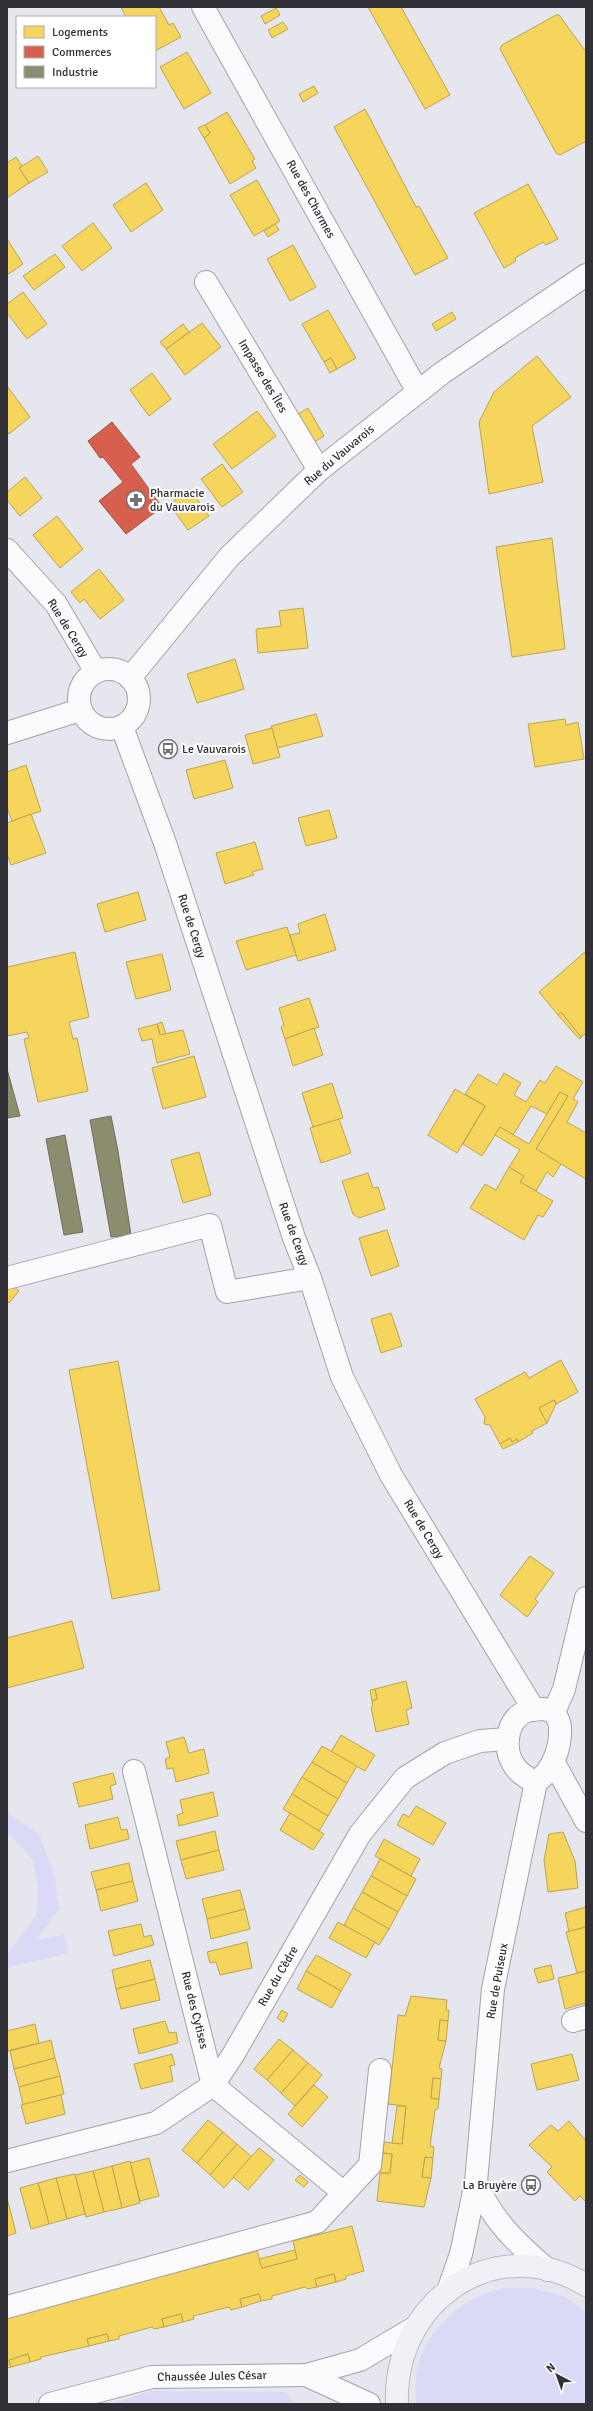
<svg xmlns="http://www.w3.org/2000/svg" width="593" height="2411" viewBox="0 0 593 2411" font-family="Signika,sans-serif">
  <rect width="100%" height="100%" fill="#e6e6ef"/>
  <!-- green -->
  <g fill="#dadaf7">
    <polygon points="7,1813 39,1834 54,1873 59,1909 36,1940 64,1935 69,1953 7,1968 7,1951 10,1950 36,1916 38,1889 33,1859 7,1832"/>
    <path d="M533 2288 565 2297 586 2312V2404H416C416 2396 415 2388 416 2380 419 2335 458 2299 500 2289 510 2287 523 2289 533 2288Z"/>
    <polygon points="150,2391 286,2392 294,2404 112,2404"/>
  </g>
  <!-- homes -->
  <g fill="#f6d55c" stroke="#bba451">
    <polygon points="121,7 159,7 169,25 173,23 181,37 155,51 155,17 126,17"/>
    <polygon points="368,7 401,7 450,95 425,109"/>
    <polygon points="276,8 280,15 265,24 261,16"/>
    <polygon points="556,15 559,15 586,52 586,141 560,155 556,153 500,49 502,45"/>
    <polygon points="283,22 288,29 272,38 268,30"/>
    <polygon points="187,52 211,93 184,109 160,67"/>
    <polygon points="314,86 318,93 303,102 299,94"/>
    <polygon points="365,109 416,207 419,206 448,258 415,275 334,127"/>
    <polygon points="227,112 255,159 252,161 256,168 230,184 204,138 210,133 205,125"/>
    <polygon points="205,125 210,133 204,138 198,128"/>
    <polygon points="38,156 48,172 29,183 19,168"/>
    <polygon points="16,157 22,166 19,168 29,183 7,198 7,163"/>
    <polygon points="257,180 280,221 254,236 230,195"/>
    <polygon points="146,183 163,210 131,232 113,205"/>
    <polygon points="528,184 558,239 546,245 543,242 515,258 516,261 504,268 474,213"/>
    <polygon points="93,223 112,248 82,271 62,246"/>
    <polygon points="275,224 279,230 268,237 264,231"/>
    <polygon points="7,239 23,264 7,275"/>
    <polygon points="293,245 316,287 290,301 267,259"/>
    <polygon points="55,254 65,267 34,290 23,276"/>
    <polygon points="23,292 47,324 27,339 7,313 7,304"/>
    <polygon points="328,310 356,358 337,369 331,358 324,362 302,324"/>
    <polygon points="452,312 456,319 436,331 432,324"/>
    <polygon points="202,323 221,347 185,375 166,349"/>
    <polygon points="183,324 189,332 166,349 160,342"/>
    <polygon points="537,356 571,397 532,426 543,482 489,494 479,422 494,392"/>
    <polygon points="331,358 337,369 330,373 324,362"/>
    <polygon points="152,373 171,399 149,416 130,390"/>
    <polygon points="7,386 30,417 9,434 7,431"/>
    <polygon points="308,408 324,436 311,444 295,416"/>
    <polygon points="257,411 276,436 232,469 213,444"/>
    <polygon points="222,464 243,492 222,507 201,479"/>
    <polygon points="25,477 42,498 20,516 7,500 7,492"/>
    <polygon points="190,489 209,516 188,530 169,504"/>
    <polygon points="57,516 83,549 60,568 33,535"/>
    <polygon points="552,538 565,649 512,657 496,547"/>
    <polygon points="99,569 124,600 100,619 84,599 80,603 71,592"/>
    <polygon points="303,608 308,648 258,653 256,629 281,626 279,611"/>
    <polygon points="235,659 244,689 197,703 187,674"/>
    <polygon points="316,714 323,736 277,748 271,726"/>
    <polygon points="565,719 566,725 578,722 584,759 535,767 528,724"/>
    <polygon points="272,728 280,757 253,764 245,735"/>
    <polygon points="225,760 233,788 194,799 186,770"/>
    <polygon points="26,765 41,811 12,821 7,807 7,772"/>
    <polygon points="329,810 337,838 306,846 298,818"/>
    <polygon points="31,814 46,853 11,865 7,854 7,823"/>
    <polygon points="255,842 263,869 252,872 254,875 225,884 216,853"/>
    <polygon points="138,892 146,920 105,932 97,904"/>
    <polygon points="325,914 336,950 298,961 290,935 300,933 298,924"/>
    <polygon points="287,927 296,955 246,970 236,941"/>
    <polygon points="586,951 586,1033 581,1037 561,1012 558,1015 539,992"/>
    <polygon points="75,952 89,1017 69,1022 73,1039 77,1038 88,1091 38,1102 24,1039 29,1038 27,1032 7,1036 7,967"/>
    <polygon points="162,954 171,990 136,999 126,962"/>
    <polygon points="309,998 319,1027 285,1039 281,1027 284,1025 279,1008"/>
    <polygon points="561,1012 581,1037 582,1037 579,1039 558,1015"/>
    <polygon points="162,1022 166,1034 160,1035 157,1024"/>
    <polygon points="157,1024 160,1035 183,1030 190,1054 157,1063 152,1039 142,1041 138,1029"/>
    <polygon points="314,1028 323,1055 293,1066 285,1039"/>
    <polygon points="194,1056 206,1097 163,1109 152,1068"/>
    <polygon points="556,1066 583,1082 573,1099 578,1102 567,1122 586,1133 586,1179 536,1149 568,1096 560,1092 547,1114 531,1106 513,1135 500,1127 482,1156 463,1144 485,1106 465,1094 478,1074 497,1085 504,1073 521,1083 514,1095 526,1102 540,1080 545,1083"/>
    <polygon points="332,1083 343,1118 313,1127 302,1093"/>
    <polygon points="455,1089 485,1106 457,1153 428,1135"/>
    <polygon points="560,1092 568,1096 536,1149 561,1164 553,1177 547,1172 536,1191 520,1182 524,1176 509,1167 520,1150 495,1135 500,1127 529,1144"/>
    <polygon points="339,1119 351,1153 321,1163 310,1128"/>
    <polygon points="199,1152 211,1195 183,1203 171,1160"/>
    <polygon points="509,1167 524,1176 520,1182 553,1201 543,1217 538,1215 524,1240 470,1208 485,1184 496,1190"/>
    <polygon points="368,1173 373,1188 378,1187 385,1209 359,1218 353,1214 342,1181"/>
    <polygon points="387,1230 399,1266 371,1276 359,1238"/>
    <polygon points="9,1283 19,1291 9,1303 7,1301 7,1286"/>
    <polygon points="391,1313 402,1346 381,1353 371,1319"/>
    <polygon points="561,1360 578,1392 556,1404 554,1400 539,1408 547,1423 532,1431 533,1433 518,1442 517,1439 512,1442 510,1438 500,1444 490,1425 484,1424 485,1417 475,1399 525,1372 529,1378"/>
    <polygon points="118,1361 160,1590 112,1599 69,1370"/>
    <polygon points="554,1400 556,1404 547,1423 539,1408"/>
    <polygon points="510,1438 512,1442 517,1439 518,1442 503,1449 500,1444"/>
    <polygon points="530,1556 554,1573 535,1599 538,1602 527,1617 500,1595"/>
    <polygon points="72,1621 84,1668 7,1688 7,1638"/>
    <polygon points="406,1681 412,1708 406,1710 409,1724 376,1732 371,1707 373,1706 372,1701 377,1699 375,1689"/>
    <polygon points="375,1689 377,1699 372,1701 370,1690"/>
    <polygon points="341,1735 375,1755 365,1771 331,1752"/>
    <polygon points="184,1737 189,1753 204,1749 209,1773 176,1782 173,1768 167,1769 165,1759 170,1757 166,1742"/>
    <polygon points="322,1746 357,1766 347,1783 312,1762"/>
    <polygon points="312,1762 347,1783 338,1799 302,1777"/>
    <polygon points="113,1773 116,1784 110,1786 113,1799 79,1807 73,1783"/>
    <polygon points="302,1777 338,1799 328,1816 292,1794"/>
    <polygon points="213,1792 218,1816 179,1826 177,1815 183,1813 180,1800"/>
    <polygon points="292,1794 328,1816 319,1831 283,1809"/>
    <polygon points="416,1806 446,1823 433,1845 397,1825 403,1814 409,1817"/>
    <polygon points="290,1813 324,1834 313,1850 280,1830"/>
    <polygon points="118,1817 121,1830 127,1829 129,1839 90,1849 85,1825"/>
    <polygon points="215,1831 219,1850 181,1860 176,1841"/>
    <polygon points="563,1832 575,1861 578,1888 548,1892 544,1860 549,1834"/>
    <polygon points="384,1839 420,1859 411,1876 375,1856"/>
    <polygon points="219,1850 224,1870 186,1879 181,1860"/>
    <polygon points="380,1859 416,1879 407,1896 371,1876"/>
    <polygon points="129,1863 133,1881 96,1890 91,1872"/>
    <polygon points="371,1876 407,1896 398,1912 362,1892"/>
    <polygon points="133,1881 138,1901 101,1911 96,1890"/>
    <polygon points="240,1890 245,1909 207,1919 202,1899"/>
    <polygon points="362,1892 398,1912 389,1929 353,1908"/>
    <polygon points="586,1907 586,1927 569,1932 565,1913"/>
    <polygon points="353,1908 389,1929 379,1945 344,1925"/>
    <polygon points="245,1909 250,1929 211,1939 207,1919"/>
    <polygon points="338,1922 375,1942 366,1958 329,1938"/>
    <polygon points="141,1924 144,1937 151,1935 154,1945 114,1956 108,1931"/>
    <polygon points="586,1927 586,1971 577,1973 566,1932"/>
    <polygon points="247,1942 252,1968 220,1975 216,1962 210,1963 207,1952"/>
    <polygon points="316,1955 351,1974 341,1991 306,1971"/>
    <polygon points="150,1960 155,1979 116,1989 112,1970"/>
    <polygon points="551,1965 554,1979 538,1983 534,1969"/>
    <polygon points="306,1971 341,1991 332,2008 297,1989"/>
    <polygon points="586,1971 586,2003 565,2009 558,1978"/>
    <polygon points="155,1979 160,2000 121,2009 116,1989"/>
    <polygon points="411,1996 447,2000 446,2010 449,2010 448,2021 440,2020 438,2040 446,2041 439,2068 442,2069 441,2079 433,2078 431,2098 439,2099 438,2109 435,2110 430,2146 434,2147 433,2158 425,2157 422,2177 431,2178 424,2207 377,2201 380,2173 390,2173 392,2154 383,2153 384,2142 402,2144 406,2106 388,2104 398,2015 405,2016"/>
    <polygon points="282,2010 288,2014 283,2022 277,2018"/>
    <polygon points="440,2020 448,2021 446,2041 438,2040"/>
    <polygon points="165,2021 169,2033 176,2032 178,2043 139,2054 133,2029"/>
    <polygon points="35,2024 39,2043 7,2051 7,2031"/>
    <polygon points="279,2039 293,2050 267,2080 254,2069"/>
    <polygon points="51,2040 55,2058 14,2069 10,2051"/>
    <polygon points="293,2050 308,2063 281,2093 267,2080"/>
    <polygon points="172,2054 175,2065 170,2066 173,2081 141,2089 134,2064"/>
    <polygon points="572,2054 579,2080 537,2090 531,2064"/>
    <polygon points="55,2058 60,2076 19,2087 14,2069"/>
    <polygon points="308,2063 322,2075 295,2106 281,2093"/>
    <polygon points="60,2076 64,2094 23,2105 19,2087"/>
    <polygon points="433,2078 441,2079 439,2099 431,2098"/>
    <polygon points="314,2085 328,2097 302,2127 288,2114"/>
    <polygon points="61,2095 65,2114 26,2124 21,2105"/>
    <polygon points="397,2106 406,2106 402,2144 392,2143"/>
    <polygon points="208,2120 223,2132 197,2163 182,2150"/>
    <polygon points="569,2121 586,2141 586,2202 580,2196 575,2201 547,2172 552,2167 529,2145 551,2125 558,2131"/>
    <polygon points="223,2132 237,2144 210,2175 197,2163"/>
    <polygon points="237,2144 252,2157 224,2188 210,2175"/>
    <polygon points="259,2148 274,2160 248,2190 233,2177"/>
    <polygon points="383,2153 392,2154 390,2173 380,2173"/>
    <polygon points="425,2157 433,2158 431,2178 422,2177"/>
    <polygon points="149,2158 159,2196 140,2201 130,2163"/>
    <polygon points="130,2161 140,2203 122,2208 112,2166"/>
    <polygon points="112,2166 122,2208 104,2212 93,2171"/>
    <polygon points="93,2171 104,2212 86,2217 75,2175"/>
    <polygon points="75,2174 85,2214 67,2219 56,2178"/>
    <polygon points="300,2175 308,2182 304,2187 295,2180"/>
    <polygon points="56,2178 67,2219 49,2224 38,2183"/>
    <polygon points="38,2183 49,2224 31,2229 20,2188"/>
    <polygon points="7,2198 16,2233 7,2236"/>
    <polygon points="352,2226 364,2271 346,2276 346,2279 336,2282 334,2274 315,2279 317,2287 307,2289 305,2287 272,2296 272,2299 261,2301 259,2294 240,2299 242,2307 231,2310 229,2307 193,2316 194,2319 183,2322 181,2314 162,2319 164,2327 154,2329 152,2327 119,2336 119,2339 109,2341 107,2334 87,2339 89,2346 41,2357 41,2359 30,2362 28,2354 9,2360 11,2367 7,2368 7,2317 257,2251 262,2268 297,2259 293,2241"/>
    <polygon points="295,2250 297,2259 262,2268 259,2259"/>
    <polygon points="334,2274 336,2282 317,2287 315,2279"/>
    <polygon points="259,2294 261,2301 242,2307 240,2299"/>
    <polygon points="181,2314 183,2322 164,2327 162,2319"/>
    <polygon points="107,2334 109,2341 89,2346 87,2339"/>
    <polygon points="28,2354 30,2362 11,2367 9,2360"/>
  </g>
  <!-- shops -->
  <polygon fill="#d6604d" stroke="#a45246" points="112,422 140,457 131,464 162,507 126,534 99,501 123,482 103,457 100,458 88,441"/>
  <!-- industry -->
  <g fill="#8c8c6e" stroke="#70705d">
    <polygon points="7,1069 20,1116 7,1118"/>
    <polygon points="111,1116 118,1151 131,1235 111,1237 90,1120"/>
    <polygon points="65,1135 83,1232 64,1235 46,1139"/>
  </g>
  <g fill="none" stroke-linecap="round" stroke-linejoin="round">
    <defs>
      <g id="minor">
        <polyline points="203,7 418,392"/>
        <polyline points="206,282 319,470"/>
        <polyline points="7,550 56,604 96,672"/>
        <circle cx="109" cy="699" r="30"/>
        <polyline points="130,678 229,557 319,470 442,373 586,275"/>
        <polyline points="122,727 165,843 294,1238 310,1278 342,1377 391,1475 534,1710"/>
        <polyline points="7,733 80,710"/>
        <polyline points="7,1278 210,1225 227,1292 310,1278"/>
        <path d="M544 1709 554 1712C556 1716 560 1722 560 1727 561 1747 553 1771 536 1782 526 1778 516 1771 511 1760 504 1744 508 1719 525 1712 531 1709 538 1709 544 1709Z"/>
        <polyline points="554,1712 564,1689 586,1598"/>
        <polyline points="554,1763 586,1821"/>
        <polyline points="134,1771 213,2085 344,2193 370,2165 380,2070"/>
        <polyline points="573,2021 586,2017"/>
        <polyline points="7,2161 156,2123 213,2085 233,2055 360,1834 405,1778 445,1753 480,1741 508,1739"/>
        <path d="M476 2182C491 2219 517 2244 548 2270"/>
        <polyline points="448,2291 461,2254 476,2182 493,1989 536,1782"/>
        <polyline points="7,2307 317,2222 344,2193"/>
        <polyline points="306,2375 369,2404"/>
        <polyline points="50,2404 152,2377 306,2375 360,2360 414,2328"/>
      </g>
      <path id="major" d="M397 2404C393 2301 495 2230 586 2285"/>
    </defs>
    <!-- minor casing -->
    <use href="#minor" stroke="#a1a1a8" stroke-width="24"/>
    <!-- major casing -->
    <use href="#major" stroke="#bab9c6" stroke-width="24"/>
    <!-- minor -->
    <use href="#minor" stroke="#fbfbfd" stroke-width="22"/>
    <!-- major -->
    <use href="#major" stroke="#f1f0f7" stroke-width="22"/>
  </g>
  <!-- icons -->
  <defs>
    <symbol id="pharmacy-ring" viewBox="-11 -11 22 22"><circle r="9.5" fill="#fff" stroke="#707077" stroke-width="1.5"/><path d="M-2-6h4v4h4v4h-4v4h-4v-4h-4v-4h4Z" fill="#707077"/></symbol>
    <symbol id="bus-ring" viewBox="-11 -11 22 22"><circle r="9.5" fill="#fff" stroke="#707077" stroke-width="1.5"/><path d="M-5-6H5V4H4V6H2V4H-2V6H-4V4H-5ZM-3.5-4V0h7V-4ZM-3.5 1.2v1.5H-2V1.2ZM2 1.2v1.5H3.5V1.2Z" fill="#707077"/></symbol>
  </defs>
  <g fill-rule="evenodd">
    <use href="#pharmacy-ring" x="125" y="489" width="22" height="22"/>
    <use href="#bus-ring" x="157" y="738" width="22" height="22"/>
    <use href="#bus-ring" x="520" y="2174" width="22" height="22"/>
  </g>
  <g text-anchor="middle" stroke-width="4" stroke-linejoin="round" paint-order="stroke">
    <!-- street labels -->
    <g font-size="12" fill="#303036" stroke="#fff">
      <text transform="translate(311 199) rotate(61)" y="4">Rue des Charmes</text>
      <text transform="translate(263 376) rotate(59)" y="4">Impasse des Îles</text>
      <text transform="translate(339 455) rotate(-40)" y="4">Rue du Vauvarois</text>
      <text transform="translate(68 628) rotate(58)" y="4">Rue de Cergy</text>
      <text transform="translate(192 926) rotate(72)" y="4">Rue de Cergy</text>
      <text transform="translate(294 1234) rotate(70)" y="4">Rue de Cergy</text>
      <text transform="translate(424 1529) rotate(59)" y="4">Rue de Cergy</text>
      <text transform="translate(278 1976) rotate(-60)" y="4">Rue du Cèdre</text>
      <text transform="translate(497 1981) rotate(-80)" y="4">Rue de Puiseux</text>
      <text transform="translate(195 2010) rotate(76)" y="4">Rue des Cytises</text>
      <text transform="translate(212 2376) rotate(-1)" y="4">Chaussée Jules César</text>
    </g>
    <!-- poi labels -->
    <g font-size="12" fill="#303036" stroke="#fff" text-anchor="start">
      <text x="150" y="497">Pharmacie<tspan x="150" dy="14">du Vauvarois</tspan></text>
      <text x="182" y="753">Le Vauvarois</text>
      <text x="517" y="2189" text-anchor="end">La Bruyère</text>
    </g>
  </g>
  <!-- border -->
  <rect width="593" height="2411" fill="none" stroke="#303036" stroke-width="16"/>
  <!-- legend -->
  <rect x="16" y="16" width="140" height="72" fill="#ffffff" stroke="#acacaf"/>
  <rect x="24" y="26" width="20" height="12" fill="#f6d55c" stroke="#acacaf"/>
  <text x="52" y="36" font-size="12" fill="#303036">Logements</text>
  <rect x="24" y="46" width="20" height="12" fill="#d6604d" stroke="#acacaf"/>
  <text x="52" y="56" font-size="12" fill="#303036">Commerces</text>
  <rect x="24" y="66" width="20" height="12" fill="#8c8c6e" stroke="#acacaf"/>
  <text x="52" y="76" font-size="12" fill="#303036">Industrie</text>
  <!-- north arrow -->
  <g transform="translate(557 2375) rotate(319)" stroke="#ffffff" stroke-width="3" paint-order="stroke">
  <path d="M0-3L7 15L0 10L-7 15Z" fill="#303036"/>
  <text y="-6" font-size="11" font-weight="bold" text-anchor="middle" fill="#303036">N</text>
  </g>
</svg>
